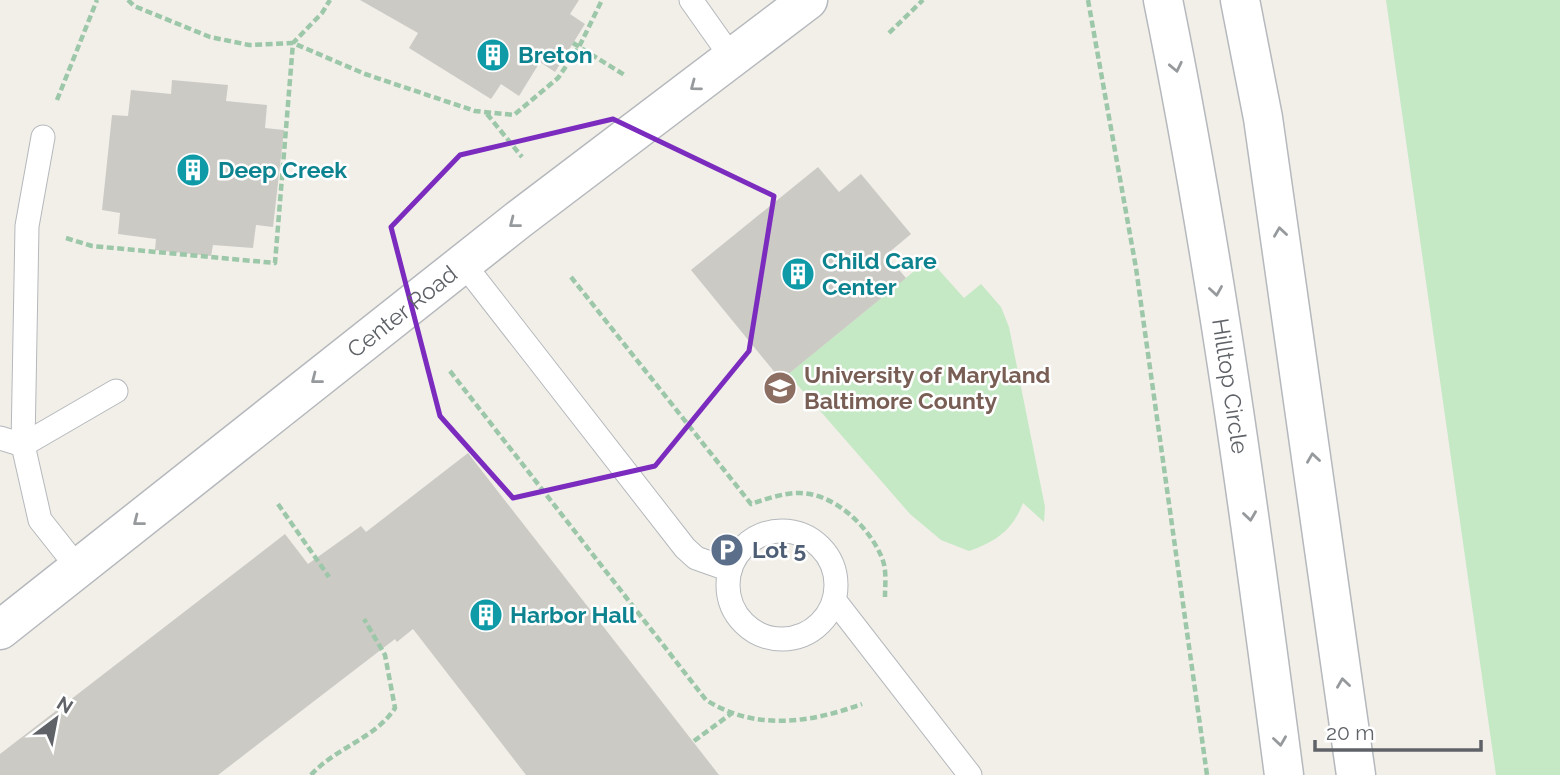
<svg xmlns="http://www.w3.org/2000/svg" width="1560" height="775" viewBox="0 0 1560 775" font-family="Raleway,sans-serif">
  <rect width="100%" height="100%" fill="#f1efe8"/>
  <!-- green -->
  <g fill="#c5e8c5">
    <polygon points="1386,0 1560,0 1560,775 1496,775"/>
    <path d="M929 259 964 298 981 284 1001 307 1009 327 1045 507 1044 522 1023 503C1012 531 996 541 969 551L941 540 910 514 788 374Z"/>
  </g>
  <!-- building -->
  <g fill="#cccac5">
    <polygon points="360,0 579,0 570,14 585,24 555,72 540,62 519,96 501,84 491,99 409,48 418,33"/>
    <polygon points="172,80 228,85 226,101 267,105 265,128 284,130 273,227 256,225 253,248 213,245 211,256 155,250 156,239 118,234 120,213 102,210 112,115 128,116 131,90 171,94"/>
    <polygon points="818,167 839,192 861,174 911,234 886,255 906,278 781,380 691,270"/>
    <polygon points="468,453 719,775 526,775 413,629 397,642 395,639 218,775 0,775 0,754 285,534 308,564 361,526 366,532"/>
  </g>
  <g fill="none" stroke-linecap="round" stroke-linejoin="round">
    <defs>
      <g id="service">
        <polyline points="691,0 732,58"/>
        <polyline points="43,137 27,226 23,445 40,520 78,568"/>
        <polyline points="463,263 685,548 696,558 730,570"/>
        <polyline points="0,438 23,445 116,391"/>
        <circle cx="782" cy="585" r="54"/>
        <polyline points="835,601 970,775"/>
      </g>
      <g id="minor">
        <path id="s1" d="M0 630 518 220 808 0"/>
      </g>
      <g id="tertiary">
        <path id="s2" d="M1163 0C1215 257 1250 515 1284 775"/>
        <polyline points="1240,0 1263,118 1356,775"/>
      </g>
    </defs>
    <!-- service casing -->
    <use href="#service" stroke="#b5b8bc" stroke-width="25"/>
    <!-- minor casing -->
    <use href="#minor" stroke="#b5b8bc" stroke-width="41"/>
    <!-- tertiary casing -->
    <use href="#tertiary" stroke="#b5b8bc" stroke-width="41"/>
    <!-- path -->
    <g stroke="#9cc7a9" stroke-width="4.5" stroke-dasharray="7 3.5" stroke-linecap="butt">
      <polyline points="128,0 134,6 210,37 249,45 293,43 365,74 475,111 514,115 558,78 579,47 602,0"/>
      <polyline points="1088,0 1136,268 1207,775"/>
      <polyline points="889,33 923,0"/>
      <polyline points="573,43 626,76"/>
      <polyline points="57,100 97,0"/>
      <polyline points="487,114 522,157"/>
      <polyline points="66,238 92,246 275,263 293,43 322,13 330,0"/>
      <path d="M571 277 751 504C766 499 783 493 799 493 835 493 870 528 882 558 887 570 885 584 885 597"/>
      <path d="M450 371 706 700C755 731 810 723 862 704"/>
      <polyline points="278,504 329,577"/>
      <polyline points="694,741 732,713"/>
      <path d="M311 775C335 748 376 738 395 708L385 655 364 619"/>
    </g>
    <!-- service -->
    <use href="#service" stroke="#fff" stroke-width="23"/>
    <!-- minor -->
    <use href="#minor" stroke="#fff" stroke-width="38"/>
    <!-- tertiary -->
    <use href="#tertiary" stroke="#fff" stroke-width="38"/>
  </g>
  <!-- one-way arrows -->
  <defs><path id="oneway-chevron" d="M-2-3.5L2.5 0L-2 3.5" fill="none" stroke-width="1.6" stroke-linecap="round" stroke-linejoin="round" transform="scale(1.75)"/></defs>
  <g stroke="#979a9d">
    <use href="#oneway-chevron" transform="translate(1176 67) rotate(78)"/>
    <use href="#oneway-chevron" transform="translate(695 86) rotate(143)"/>
    <use href="#oneway-chevron" transform="translate(514 223) rotate(142)"/>
    <use href="#oneway-chevron" transform="translate(1280 232) rotate(-98)"/>
    <use href="#oneway-chevron" transform="translate(1216 291) rotate(81)"/>
    <use href="#oneway-chevron" transform="translate(316 379) rotate(142)"/>
    <use href="#oneway-chevron" transform="translate(1313 458) rotate(-98)"/>
    <use href="#oneway-chevron" transform="translate(1250 516) rotate(82)"/>
    <use href="#oneway-chevron" transform="translate(138 521) rotate(142)"/>
    <use href="#oneway-chevron" transform="translate(1343 683) rotate(-98)"/>
    <use href="#oneway-chevron" transform="translate(1280 741) rotate(82)"/>
  </g>
  <!-- marked area -->
  <path fill="none" stroke="#7b2cbf" stroke-width="5" stroke-linejoin="round" d="M613 119 774 196 749 351 655 466 513 498 440 416 391 227 460 155Z"/>
  <!-- icons -->
  <defs>
    <symbol id="building-disc" viewBox="-11 -11 22 22"><circle r="9.5" fill="#0f9aa8" stroke="#fff"/><path d="M-4-6H4V6H1V3H-1V6H-4ZM-2.5-4.3h1.7v1.8h-1.7ZM.8-4.3h1.7v1.8H.8ZM-2.5-1h1.7V.8h-1.7ZM.8-1h1.7V.8H.8Z" fill="#fff"/></symbol>
    <symbol id="university-disc" viewBox="-11 -11 22 22"><circle r="9.5" fill="#8d6e63" stroke="#fff"/><path d="M0-5L7-2L0 1L-7-2ZM-4 1L0 2.5L4 1V4Q0 6-4 4Z" fill="#fff"/></symbol>
    <symbol id="parking-disc" viewBox="-11 -11 22 22"><circle r="9.5" fill="#5c6f8a" stroke="#fff"/><path d="M-3.5-5.5H1a3.5 3.5 0 0 1 0 7H-1V5.5H-3.5ZM-1-3.4V-.6H.8a1.4 1.4 0 0 0 0-2.8Z" fill="#fff"/></symbol>
  </defs>
  <g fill-rule="evenodd">
    <use href="#building-disc" x="474" y="36" width="38" height="38"/>
    <use href="#building-disc" x="174" y="151" width="38" height="38"/>
    <use href="#building-disc" x="779" y="255" width="38" height="38"/>
    <use href="#university-disc" x="761" y="369" width="38" height="38"/>
    <use href="#parking-disc" x="708" y="531" width="38" height="38"/>
    <use href="#building-disc" x="467" y="596" width="38" height="38"/>
  </g>
  <g text-anchor="middle" stroke-width="5" stroke-linejoin="round" paint-order="stroke">
    <!-- culture labels -->
    <g font-size="23" font-weight="bold" fill="#0d838f" stroke="#fff" text-anchor="start">
      <text x="518" y="63">Breton</text>
      <text x="218" y="178">Deep Creek</text>
      <text x="822" y="269">Child Care<tspan x="822" dy="26">Center</tspan></text>
      <text x="510" y="623">Harbor Hall</text>
    </g>
    <!-- street labels -->
    <g font-size="23" fill="#5f6368" stroke="#fff">
      <text dy="8" stroke="none"><textPath href="#s1" startOffset="513">Center Road</textPath></text>
      <text dy="8" stroke="none"><textPath href="#s2" startOffset="392">Hilltop Circle</textPath></text>
    </g>
    <!-- education labels -->
    <g font-size="23" font-weight="bold" fill="#785e54" stroke="#fff" text-anchor="start">
      <text x="804" y="383">University of Maryland<tspan x="804" dy="26">Baltimore County</tspan></text>
    </g>
    <!-- service labels -->
    <g font-size="23" font-weight="bold" fill="#4e5e75" stroke="#fff" text-anchor="start">
      <text x="752" y="558">Lot 5</text>
    </g>
  </g>
  <!-- north arrow -->
  <g transform="translate(56 719) rotate(32)" stroke="#ffffff" stroke-width="5" paint-order="stroke">
  <path d="M0-5L12 26L0 18L-12 26Z" fill="#5f6368"/>
  <text y="-10" font-size="19" font-weight="bold" text-anchor="middle" fill="#5f6368">N</text>
  </g>
  <!-- scale -->
  <path d="M1315 740v10h166v-10" fill="none" stroke="#5f6368" stroke-width="3.5"/>
  <text x="1326" y="740" font-size="21" fill="#5f6368" stroke="#ffffff" stroke-width="5" paint-order="stroke">20 m</text>
</svg>
